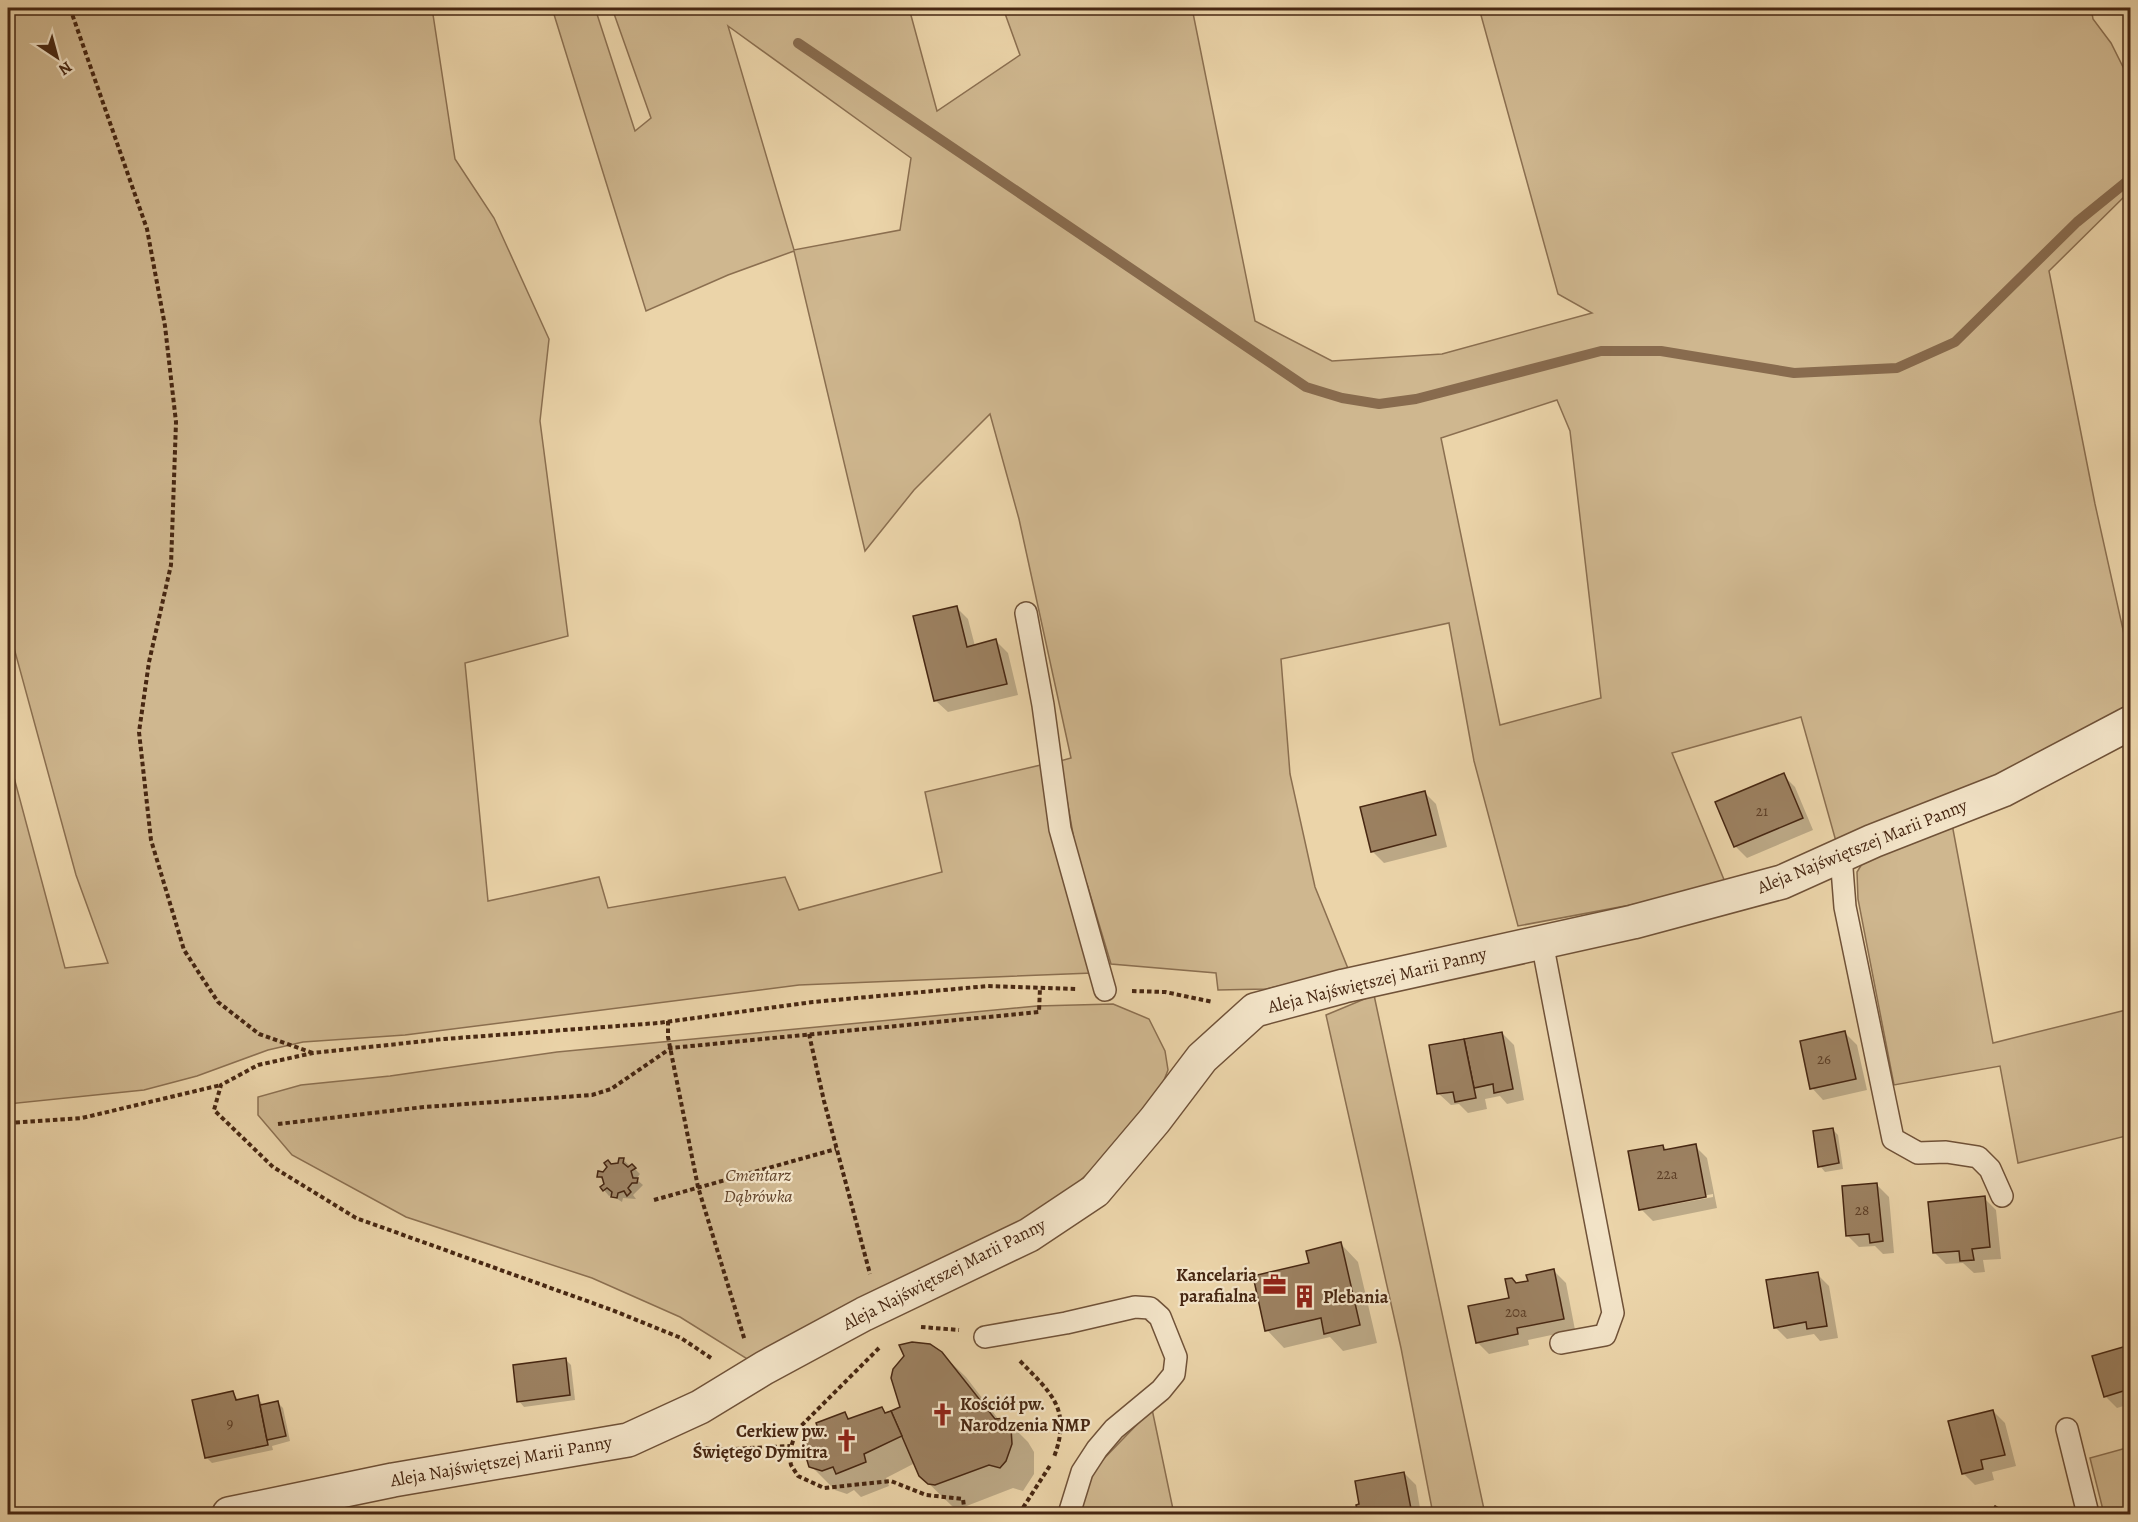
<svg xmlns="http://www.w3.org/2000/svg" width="2138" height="1522" viewBox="0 0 2138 1522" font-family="Alegreya,serif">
  <rect width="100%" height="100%" fill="#ebd4a9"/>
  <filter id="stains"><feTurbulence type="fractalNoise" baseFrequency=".00333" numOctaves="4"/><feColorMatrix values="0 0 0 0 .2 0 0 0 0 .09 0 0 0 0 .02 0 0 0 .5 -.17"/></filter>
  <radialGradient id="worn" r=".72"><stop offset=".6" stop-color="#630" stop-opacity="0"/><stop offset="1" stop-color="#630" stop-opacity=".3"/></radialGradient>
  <!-- green -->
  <g fill="#cfb78f" stroke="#8b6f50" stroke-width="1.5" fill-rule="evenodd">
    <polygon points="8,8 432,8 455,159 494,218 549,339 540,421 568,636 465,663 488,901 599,877 608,908 785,877 799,910 942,872 925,792 1041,765 1092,973 799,985 405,1035 303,1042 268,1050 197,1076 144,1090 8,1104 8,755 65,968 108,963 76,875 8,626"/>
    <path d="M552 8H595L635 131 651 118 612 8H909L937 111 1020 55 1003 8H1192L1255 321 1332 361 1442 354 1592 313 1558 294 1479 8H2091L2093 19 2111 43 2130 81V191L2049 271 2095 504 2130 661V708L1976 785 1837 845 1801 717 1672 753 1727 887 1518 926 1474 761 1449 623 1281 659 1290 774 1315 887 1349 971 1266 989 1218 990 1216 973 1111 964 1087 884 1080 873 1060 761 1071 758 1019 519 990 414 914 490 865 551 794 251 728 275 646 311ZM728 26 911 158 900 230 794 250ZM1557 400 1570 431 1601 698 1500 725 1441 438Z"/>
    <polygon points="1952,824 1993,1043 2130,1009 2130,1135 2018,1163 2000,1066 1894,1085 1858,899 1857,872 1865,859"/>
    <polygon points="1374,995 1485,1514 1433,1514 1401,1348 1326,1015"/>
    <polygon points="1113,1004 1149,1019 1165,1051 1168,1070 1155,1103 1109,1153 1061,1199 997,1239 752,1362 680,1317 592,1278 406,1217 292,1155 258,1115 258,1097 301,1085 390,1076 557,1052 1037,1006"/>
    <polygon points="1152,1409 1174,1514 1077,1514 1088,1475"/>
    <polygon points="2130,1447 2130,1514 2104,1514 2090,1458"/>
  </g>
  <!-- shadow -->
  <g fill="#0003" fill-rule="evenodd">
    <polygon points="956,607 968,619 975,646 996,641 1008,653 1018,695 948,712 936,701"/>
    <polygon points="1783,775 1795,787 1813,830 1747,858 1735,846"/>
    <polygon points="1424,792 1436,804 1447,847 1384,863 1372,851"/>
    <polygon points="1502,1033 1514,1045 1524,1100 1507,1104 1500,1096 1485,1099 1487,1109 1468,1113 1459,1104 1451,1105 1439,1094 1430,1047"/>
    <polygon points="1845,1033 1857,1045 1867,1090 1823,1100 1812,1088"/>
    <polygon points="1832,1129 1838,1135 1843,1169 1825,1172 1820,1166"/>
    <path d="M1663 1146 1668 1151 1695 1146 1707 1158 1717 1208 1653 1221 1641 1209ZM1713 1194V1197L1648 1209V1206Z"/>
    <polygon points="623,1160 629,1165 628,1169 632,1166 640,1174 636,1179 643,1185 633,1195 636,1199 623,1198 622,1202 613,1196 614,1193 609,1196 604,1190 605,1182 599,1176 611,1165 619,1164"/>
    <polygon points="1877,1185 1889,1197 1894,1253 1883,1254 1875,1246 1859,1247 1848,1236"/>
    <polygon points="1984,1198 1996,1210 2001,1259 1983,1260 1985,1272 1974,1273 1963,1263 1946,1264 1934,1252"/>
    <polygon points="1341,1244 1358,1262 1377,1343 1343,1351 1330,1337 1284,1348 1267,1330 1310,1264"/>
    <polygon points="1554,1271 1566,1283 1575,1330 1528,1340 1529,1345 1489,1354 1477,1342 1511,1299 1517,1285 1530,1282"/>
    <polygon points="1817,1274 1829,1286 1838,1338 1820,1341 1814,1334 1787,1339 1775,1327"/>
    <polygon points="2130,1346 2130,1404 2117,1408 2105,1396 2094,1357"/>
    <polygon points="941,1353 966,1377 999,1420 1004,1418 1028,1442 1034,1452 1034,1474 1023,1491 1013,1488 964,1507 953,1507 920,1475 915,1463 886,1478 889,1486 861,1497 854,1490 847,1494 835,1490 811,1466 845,1414 851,1420 881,1408 887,1414 902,1408"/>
    <polygon points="565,1359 571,1365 575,1400 524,1407 519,1401"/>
    <polygon points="233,1393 239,1401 257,1397 264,1406 277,1402 283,1408 290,1441 272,1446 273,1450 212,1463 207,1458 194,1401"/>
    <polygon points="1993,1411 2005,1423 2016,1466 1992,1472 1994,1480 1975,1485 1963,1473"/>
    <polygon points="1404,1473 1416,1485 1421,1514 1361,1514 1357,1482"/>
  </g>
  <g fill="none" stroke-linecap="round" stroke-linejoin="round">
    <!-- stream -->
    <polyline stroke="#886b4e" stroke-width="10" points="798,43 1306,387 1342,398 1379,404 1416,399 1601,351 1661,351 1794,373 1897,368 1955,342 2077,222 2130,179"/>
  </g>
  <!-- building -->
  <g fill="#9c8161" stroke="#472712" stroke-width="1.5">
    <polygon points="957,606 967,647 996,639 1007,684 934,701 913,616"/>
    <polygon points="1784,773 1803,818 1734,847 1715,802"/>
    <polygon points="1425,791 1436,835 1371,852 1360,807"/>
    <polygon points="1845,1031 1856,1079 1810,1089 1800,1041"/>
    <polygon points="1502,1032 1513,1089 1494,1093 1493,1084 1474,1088 1464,1039"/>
    <polygon points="1464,1039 1476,1098 1455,1102 1453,1092 1437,1094 1429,1045"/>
    <polygon points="1833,1128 1839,1163 1818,1167 1813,1131"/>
    <polygon points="1696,1144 1706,1197 1639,1210 1628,1151 1663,1145 1664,1150"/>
    <polygon points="619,1158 624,1158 623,1163 628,1167 632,1164 636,1168 631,1171 633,1178 638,1178 637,1183 632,1183 628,1188 631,1192 627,1196 624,1191 618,1193 617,1198 611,1197 612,1192 607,1188 603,1191 600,1187 604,1184 602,1177 597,1177 598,1171 603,1172 607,1167 604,1163 608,1160 611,1164 618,1163"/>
    <polygon points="1877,1183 1883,1241 1870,1243 1869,1234 1846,1236 1842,1186"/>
    <polygon points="1985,1196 1990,1247 1972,1249 1974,1260 1960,1261 1959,1251 1933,1253 1928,1202"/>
    <polygon points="1341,1242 1360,1325 1324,1334 1321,1318 1265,1331 1253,1276 1309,1263 1306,1251"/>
    <polygon points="1554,1269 1564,1319 1517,1328 1518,1334 1476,1343 1468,1306 1509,1298 1505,1279 1512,1278 1516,1283 1528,1281 1526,1275"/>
    <polygon points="1818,1272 1827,1326 1807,1329 1806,1322 1774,1328 1766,1280"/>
    <polygon points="912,1342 930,1344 942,1352 995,1419 1006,1418 1011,1428 1012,1444 1006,1461 1000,1468 989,1465 935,1485 928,1484 919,1476 891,1411 900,1407 891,1378 893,1369 904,1356 899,1345"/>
    <polygon points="2130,1345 2130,1389 2104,1397 2092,1356"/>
    <polygon points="566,1358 570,1395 517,1402 513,1365"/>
    <polygon points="233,1391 236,1400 258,1395 268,1445 205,1458 192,1400"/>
    <polygon points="278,1401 286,1436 267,1440 260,1405"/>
    <polygon points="882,1407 885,1413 891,1411 902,1436 864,1454 866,1462 836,1474 833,1467 822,1471 809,1467 803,1447 806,1438 819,1431 816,1423 845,1412 848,1419"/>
    <polygon points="1993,1410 2005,1455 1981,1460 1983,1469 1962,1474 1948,1421"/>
    <polygon points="1404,1472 1412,1514 1358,1514 1356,1505 1359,1504 1355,1481"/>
    <polygon points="1995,1506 2009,1514 1990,1514"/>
  </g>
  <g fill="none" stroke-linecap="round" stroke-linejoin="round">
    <defs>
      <g id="lane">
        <polyline points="1026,613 1043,705 1060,829 1105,990"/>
        <polyline points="1841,856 1845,907 1893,1139 1918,1153 1946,1152 1978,1157 1990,1169 2002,1196"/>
        <polyline points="1542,942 1613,1313 1605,1335 1561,1343"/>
        <polyline points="985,1337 1066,1323 1135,1307 1150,1308 1160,1317 1176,1357 1174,1374 1161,1390 1114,1429 1097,1449 1082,1472 1069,1514"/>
        <polyline points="2067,1429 2088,1514"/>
      </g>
      <polyline id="street" points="229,1514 393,1480 628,1440 700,1407 764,1368 864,1314 1029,1235 1095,1191 1155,1120 1202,1058 1255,1010 1344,986 1633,922 1782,882 1873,841 2003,790 2130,723"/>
    </defs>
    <!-- lane casing -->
    <use href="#lane" stroke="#705238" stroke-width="24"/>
    <!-- street casing -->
    <use href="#street" stroke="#705238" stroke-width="36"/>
    <!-- path -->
    <g stroke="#472712" stroke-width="4" stroke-dasharray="4.5 3" stroke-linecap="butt">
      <polyline points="70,8 147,229 165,326 176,422 171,565 149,662 139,732 151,840 184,950 218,1002 259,1034 313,1053"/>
      <polyline points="1132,991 1165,992 1213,1002"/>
      <polyline points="668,1021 668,1037 698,1187 745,1341"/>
      <polyline points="809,1034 824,1101 870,1274"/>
      <polyline points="8,1123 82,1118 221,1085"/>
      <polyline points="278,1124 424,1107 592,1095 611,1089 671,1048 1039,1012 1040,988"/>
      <polyline points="654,1200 836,1149"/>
      <polyline points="921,1327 959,1330"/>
      <polyline points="879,1348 796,1431 789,1454 791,1465 798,1476 824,1488 891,1481 926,1495 963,1499 965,1514"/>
      <polyline points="711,1358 681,1338 612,1310 356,1218 273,1167 214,1110 221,1085 258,1065 313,1053 444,1039 658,1023 813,1002 988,986 1076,989"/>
      <path d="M1020 1361C1051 1393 1072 1409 1054 1457"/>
      <polyline points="698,1446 714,1450 790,1446"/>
      <polyline points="1019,1514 1051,1464"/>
    </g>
    <!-- lane -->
    <use href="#lane" stroke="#f2e3c7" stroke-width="21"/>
    <!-- street -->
    <use href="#street" stroke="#f2e3c7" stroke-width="33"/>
  </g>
  <!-- icons -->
  <defs>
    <symbol id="office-bare" viewBox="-9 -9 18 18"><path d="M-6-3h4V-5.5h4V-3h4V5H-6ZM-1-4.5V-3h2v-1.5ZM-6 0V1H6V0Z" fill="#8f2418" stroke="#f2e3c7" stroke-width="2.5" paint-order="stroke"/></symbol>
    <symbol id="building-bare" viewBox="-9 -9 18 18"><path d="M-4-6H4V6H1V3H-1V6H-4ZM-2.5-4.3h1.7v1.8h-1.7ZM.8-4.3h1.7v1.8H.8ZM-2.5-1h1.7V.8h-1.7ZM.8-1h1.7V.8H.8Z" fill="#8f2418" stroke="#f2e3c7" stroke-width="2.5" paint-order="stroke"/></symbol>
    <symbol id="church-bare" viewBox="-9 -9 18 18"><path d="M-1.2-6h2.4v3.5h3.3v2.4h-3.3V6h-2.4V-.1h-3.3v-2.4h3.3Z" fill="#8f2418" stroke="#f2e3c7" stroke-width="2.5" paint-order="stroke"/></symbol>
  </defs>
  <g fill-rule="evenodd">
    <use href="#office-bare" x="1258" y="1268" width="33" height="33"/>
    <use href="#building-bare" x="1288" y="1280" width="33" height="33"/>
    <use href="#church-bare" x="926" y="1398" width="33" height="33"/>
    <use href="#church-bare" x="830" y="1424" width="33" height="33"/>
  </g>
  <g text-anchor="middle" stroke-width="4.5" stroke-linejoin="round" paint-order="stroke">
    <!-- number labels -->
    <g font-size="15" fill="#5c3e26">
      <text x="1762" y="816">21</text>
      <text x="1824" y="1064">26</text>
      <text x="1667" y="1179">22a</text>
      <text x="1862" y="1215">28</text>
      <text x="1516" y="1317">20a</text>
      <text x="230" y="1428">9</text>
    </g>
    <!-- street labels -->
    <g font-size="18" fill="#472712" stroke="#f2e3c7">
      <text transform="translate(1862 846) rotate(-22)" y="6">Aleja Najświętszej Marii Panny</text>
      <text transform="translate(1377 980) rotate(-14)" y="6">Aleja Najświętszej Marii Panny</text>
      <text transform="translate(944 1274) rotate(-27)" y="6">Aleja Najświętszej Marii Panny</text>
      <text transform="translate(501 1461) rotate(-10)" y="6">Aleja Najświętszej Marii Panny</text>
    </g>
    <!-- park labels -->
    <g font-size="18" font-style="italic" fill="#62442b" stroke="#f2e3c7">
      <text x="758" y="1181">Cmentarz<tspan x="758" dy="21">Dąbrówka</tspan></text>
    </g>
    <!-- poi labels -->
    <g font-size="18" font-weight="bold" fill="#472712" stroke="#f2e3c7" text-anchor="end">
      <text x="1257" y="1281">Kancelaria<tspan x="1257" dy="21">parafialna</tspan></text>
      <text x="1323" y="1303" text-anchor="start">Plebania</text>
      <text x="960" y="1410" text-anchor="start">Kościół pw.<tspan x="960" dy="21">Narodzenia NMP</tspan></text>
      <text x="828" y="1437">Cerkiew pw.<tspan x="828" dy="21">Świętego Dymitra</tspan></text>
    </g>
  </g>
  <!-- margin -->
  <rect width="2138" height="1522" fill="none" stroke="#ebd4a9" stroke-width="30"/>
  <rect x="9" y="9" width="2120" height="1504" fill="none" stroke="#472712" stroke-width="3"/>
  <rect x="15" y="15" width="2108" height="1492" fill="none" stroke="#472712" stroke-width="1.5"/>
  <!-- north arrow -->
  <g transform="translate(57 57) rotate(144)" stroke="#f2e3c7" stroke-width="4.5" paint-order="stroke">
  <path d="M0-4.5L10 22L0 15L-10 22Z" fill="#472712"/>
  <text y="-9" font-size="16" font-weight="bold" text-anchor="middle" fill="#472712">N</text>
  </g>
  <rect width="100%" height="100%" filter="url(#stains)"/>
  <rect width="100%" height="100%" fill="url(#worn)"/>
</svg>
